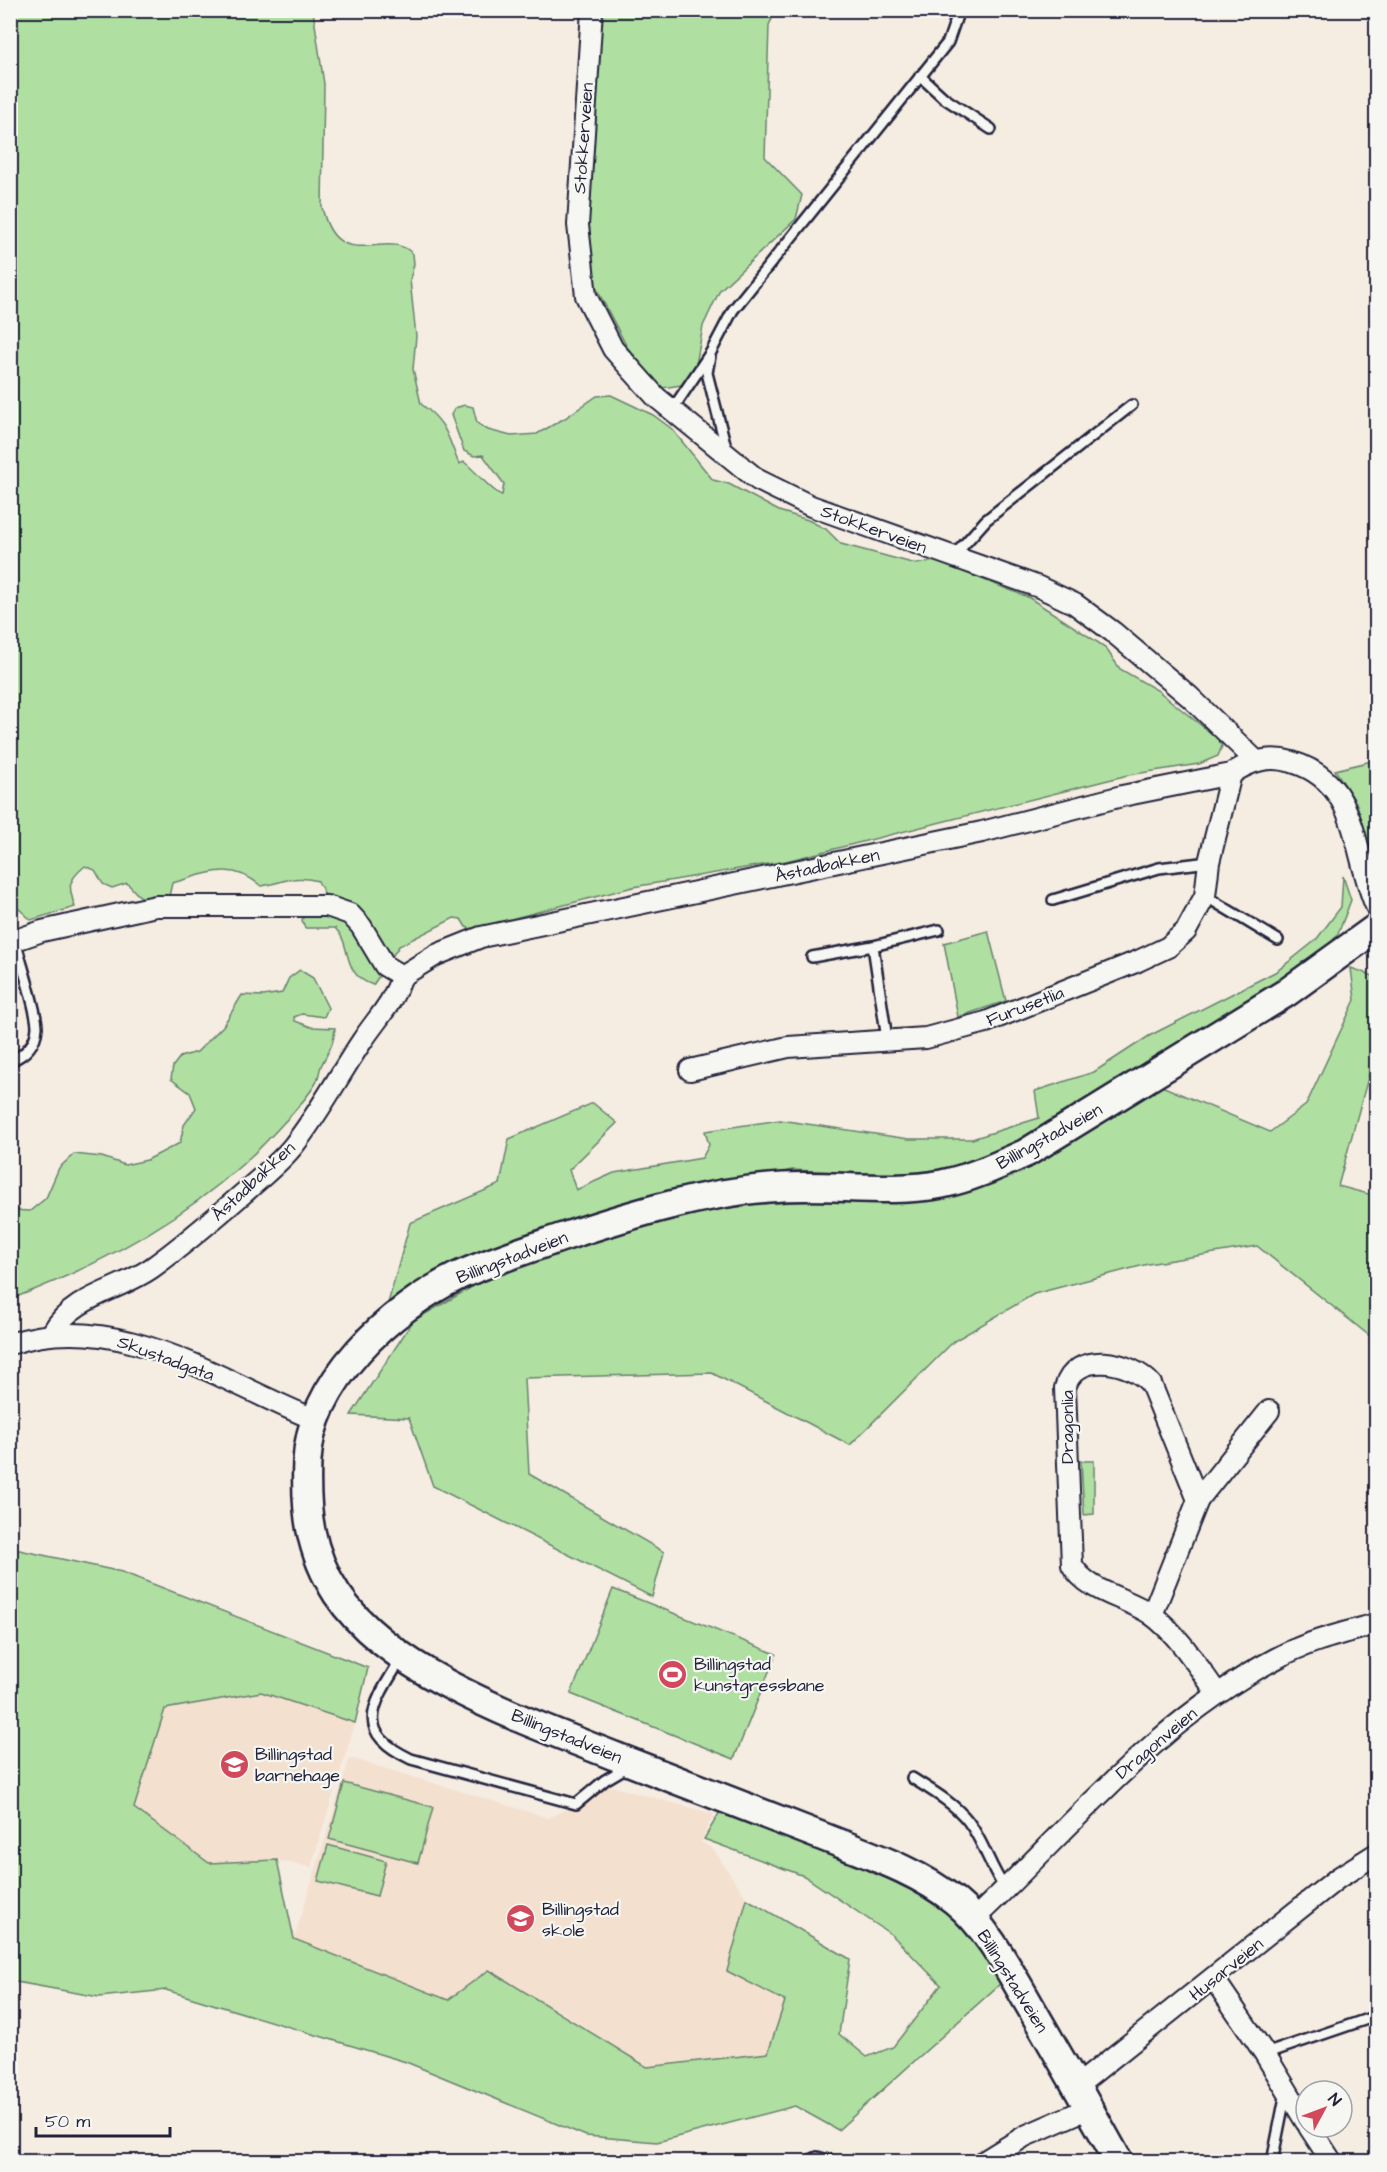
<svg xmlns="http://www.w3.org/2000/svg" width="1387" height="2172" viewBox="0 0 1387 2172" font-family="'Architects Daughter',sans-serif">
  <rect width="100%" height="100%" fill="#f5ece2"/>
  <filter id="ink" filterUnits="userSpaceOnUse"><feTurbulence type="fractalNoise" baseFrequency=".0167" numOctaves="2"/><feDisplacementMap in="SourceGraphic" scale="12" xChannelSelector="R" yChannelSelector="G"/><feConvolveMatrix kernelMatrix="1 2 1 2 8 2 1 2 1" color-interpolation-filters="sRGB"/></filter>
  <g filter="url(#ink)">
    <!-- built -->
    <g fill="#f4e0cf">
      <polygon points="261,1692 355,1723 311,1867 277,1860 209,1863 134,1808 165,1709"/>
      <polygon points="350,1758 549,1818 610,1786 714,1814 701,1842 713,1849 747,1899 727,1971 785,2001 768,2053 646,2067 557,2009 448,2000 294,1939"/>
    </g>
    <!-- green -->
    <g fill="#afe0a1" stroke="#68816e" stroke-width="1.5">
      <path d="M10 11H313L324 84 322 207C337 277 388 226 413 254L414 264 410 280 416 336 413 369 421 404C447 423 447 435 459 464L464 462C475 470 493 493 502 495L504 484 483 455 474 456 464 451 451 415 455 408 465 405 473 407 477 423 488 430 511 436 537 434 565 418 597 396 611 395 653 415 672 429 713 480 729 484 779 511 808 520 826 529 841 544 916 564 935 561 1028 597 1105 647 1120 669 1157 690 1217 738 1222 746 1218 756 1199 764 1128 775 786 861 633 887 472 929 466 927 461 919 454 918 399 946 373 985C340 974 353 945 335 928H305L302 920 306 913 326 897 318 881C297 874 281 883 261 886 230 860 207 874 172 883L166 909H160L138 895 127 883 112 888 103 884 95 870 85 866C67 881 68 886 75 907L31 920 17 907H11Z"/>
      <polygon points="598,11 776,11 769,25 765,157 802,195 796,219 720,290 703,326 695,371 688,384 662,388 627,347 592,280 588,217"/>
      <polygon points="1376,760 1376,864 1356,802 1335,770"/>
      <polygon points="1343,876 1351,900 1338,934 1316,961 1041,1133 978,1163 914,1175 792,1170 595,1212 512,1242 387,1307 410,1223 500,1184 509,1139 593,1103 617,1123 569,1170 576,1190 614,1173 702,1158 709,1145 705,1131 780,1120 909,1139 972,1139 1039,1118 1035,1091 1094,1072 1149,1036 1277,971 1316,940 1341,907"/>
      <polygon points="988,931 1006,1001 958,1017 944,943"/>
      <polygon points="1351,968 1376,977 1376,1049 1338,1186 1376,1196 1376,1341 1257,1246 1148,1264 1034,1294 954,1341 850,1445 712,1373 524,1378 529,1474 664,1552 652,1597 433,1486 409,1418 351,1415 413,1321 477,1284 585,1239 716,1206 913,1196 1157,1084 1270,1132 1306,1105 1355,1000"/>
      <path d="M300 970 313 978 328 1008 324 1017 302 1014 294 1017 295 1021 311 1027 335 1028C333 1048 329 1049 321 1066 319 1071 319 1078 316 1083 306 1100 291 1115 278 1129 207 1207 109 1262 11 1299V1210L30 1211 46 1198 59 1168 74 1154 102 1157 125 1165 147 1160 180 1143 184 1125 196 1108 190 1093 171 1079 173 1066 180 1057 197 1052 223 1026 242 995 263 996 282 993 289 978Z"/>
      <polygon points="1081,1461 1094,1461 1094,1514 1084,1515"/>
      <polygon points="10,1548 122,1572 368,1668 355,1723 261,1692 165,1709 134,1808 209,1863 277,1860 294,1939 448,2000 489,1970 647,2067 768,2053 785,2001 727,1971 747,1899 850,1959 839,2034 867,2057 893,2047 941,1985 892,1935 804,1876 704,1839 721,1810 888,1875 925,1892 969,1929 1001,1983 838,2130 795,2106 657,2142 586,2136 406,2062 166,1990 99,1997 11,1981"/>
      <polygon points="613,1589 776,1654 734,1759 571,1694"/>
      <polygon points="344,1783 433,1807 418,1863 329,1839"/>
      <polygon points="328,1845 386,1861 377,1896 318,1881"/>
    </g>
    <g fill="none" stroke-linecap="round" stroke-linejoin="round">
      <defs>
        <g id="service">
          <polyline points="920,76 944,98 991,129"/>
          <polyline points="710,356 707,373 727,451"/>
          <polyline points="672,410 711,352 733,310 948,42 959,10"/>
          <polyline points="953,557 986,520 1132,405"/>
          <polyline points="1205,896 1278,940"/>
          <polyline points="1053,900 1159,868 1209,862"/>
          <polyline points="812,957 873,946"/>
          <polyline points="887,1039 873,946 939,930"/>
          <path d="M10 1061C25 1055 36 1044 37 1027 37 1010 20 960 15 940"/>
          <path d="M401 1659C373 1705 352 1731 411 1759L576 1804 605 1780 627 1767"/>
          <path d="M912 1778C931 1790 954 1803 968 1821 984 1842 990 1868 1005 1888"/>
          <polyline points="1265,2054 1376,2016"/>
          <polyline points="806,2162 817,2157 836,2162"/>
          <polyline points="1272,2162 1286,2092"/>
        </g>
        <g id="minor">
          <polyline points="592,10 578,225 586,296 613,349 656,397 758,480 811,506 1039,587 1075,604 1113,632 1190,697 1256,761"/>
          <polyline points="10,942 42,931 156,906 327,906 350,914 361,926 385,966 402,976"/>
          <polyline points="690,1070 788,1047 926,1038 986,1022 1138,961 1168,947 1186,931 1205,896 1209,862 1231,774"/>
          <path d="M52 1333C73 1295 120 1291 153 1267 185 1244 215 1218 245 1192 261 1177 281 1162 294 1145 320 1112 339 1075 362 1041 378 1017 392 1005 402 976L436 955 481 937 982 832 1122 796 1231 774C1250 761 1269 755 1292 762 1360 782 1352 852 1376 906"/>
          <path d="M10 1344C117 1307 219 1381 314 1419"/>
          <path d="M1198 1500 1151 1384C1130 1360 1075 1350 1065 1388L1072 1565C1088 1593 1127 1597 1152 1615 1179 1635 1198 1667 1217 1693"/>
          <polyline points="1152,1615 1198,1500 1269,1411"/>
          <path d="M973 1920C1071 1828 1156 1721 1277 1658 1308 1641 1343 1633 1376 1624"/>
          <polyline points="1214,1979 1265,2054 1306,2122"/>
          <polyline points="1077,2086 1338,1878 1376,1854"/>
          <polyline points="1309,2127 1332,2162"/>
          <polyline points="983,2162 1025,2136 1089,2108"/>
        </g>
        <path id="secondary" d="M1119 2162C1090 2109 1060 2058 1030 2006 1009 1970 988 1928 955 1901 917 1870 866 1854 821 1836 753 1810 685 1784 617 1757 529 1722 391 1675 337 1594 309 1551 305 1510 307 1461 311 1381 390 1309 458 1276 491 1261 526 1250 560 1238 632 1214 707 1191 783 1187 835 1184 890 1194 942 1184 971 1178 999 1165 1026 1153L1286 993 1376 928"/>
      </defs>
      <!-- service casing -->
      <use href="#service" stroke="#22223b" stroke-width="14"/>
      <!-- minor casing -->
      <use href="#minor" stroke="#22223b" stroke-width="24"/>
      <!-- secondary casing -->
      <use href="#secondary" stroke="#22223b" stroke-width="32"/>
      <!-- service -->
      <use href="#service" stroke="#f6f6f2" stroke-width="9"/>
      <!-- minor -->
      <use href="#minor" stroke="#f6f6f2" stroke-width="20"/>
      <!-- secondary -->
      <use href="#secondary" stroke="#f6f6f2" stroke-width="27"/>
    </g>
  </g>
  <!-- icons -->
  <defs>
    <symbol id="stadium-disc" viewBox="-11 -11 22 22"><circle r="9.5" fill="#d1495b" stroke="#f6f6f2"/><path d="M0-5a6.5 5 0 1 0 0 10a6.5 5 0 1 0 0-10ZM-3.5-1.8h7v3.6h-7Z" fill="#fff"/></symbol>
    <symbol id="school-disc" viewBox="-11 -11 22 22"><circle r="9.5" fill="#d1495b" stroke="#f6f6f2"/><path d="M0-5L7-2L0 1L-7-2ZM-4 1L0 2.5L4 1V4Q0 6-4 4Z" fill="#fff"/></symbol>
  </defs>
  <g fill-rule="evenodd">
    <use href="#stadium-disc" x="656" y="1658" width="33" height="33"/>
    <use href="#school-disc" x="218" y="1748" width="33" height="33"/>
    <use href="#school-disc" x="504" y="1902" width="33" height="33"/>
  </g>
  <g text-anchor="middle" stroke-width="4.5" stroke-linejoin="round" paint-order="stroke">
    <!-- street labels -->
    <g font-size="18" fill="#22223b" stroke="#f6f6f2">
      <text transform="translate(583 138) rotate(-86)" y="6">Stokkerveien</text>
      <text transform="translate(874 529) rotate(20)" y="6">Stokkerveien</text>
      <text transform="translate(827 865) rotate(-12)" y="6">Åstadbakken</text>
      <text transform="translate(1025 1006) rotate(-21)" y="6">Furusetlia</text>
      <text transform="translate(1049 1136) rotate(-29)" y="6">Billingstadveien</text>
      <text transform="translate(253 1181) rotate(-43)" y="6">Åstadbakken</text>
      <text transform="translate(512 1257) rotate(-21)" y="6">Billingstadveien</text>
      <text transform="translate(166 1358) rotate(20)" y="6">Skustadgata</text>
      <text transform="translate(1067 1427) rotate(-90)" y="6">Dragonlia</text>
      <text transform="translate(567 1736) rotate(22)" y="6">Billingstadveien</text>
      <text transform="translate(1156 1743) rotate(-40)" y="6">Dragonveien</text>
      <text transform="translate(1226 1969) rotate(-39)" y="6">Husarveien</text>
      <text transform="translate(1013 1981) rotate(58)" y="6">Billingstadveien</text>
    </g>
    <!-- poi labels -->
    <g font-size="18" fill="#22223b" stroke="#f6f6f2" text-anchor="start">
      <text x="694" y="1670">Billingstad<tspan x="694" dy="21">kunstgressbane</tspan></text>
      <text x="255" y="1760">Billingstad<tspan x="255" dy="21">barnehage</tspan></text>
      <text x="542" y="1915">Billingstad<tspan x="542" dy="21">skole</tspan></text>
    </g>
  </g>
  <!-- margin -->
  <rect width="1387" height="2172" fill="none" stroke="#f6f6f2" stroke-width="36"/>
  <rect x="18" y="18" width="1351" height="2136" fill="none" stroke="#22223b" stroke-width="2" filter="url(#ink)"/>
  <!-- north arrow -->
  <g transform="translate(1324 2109) rotate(49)"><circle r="28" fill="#f6f6f2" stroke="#a1a1a9" stroke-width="1.5"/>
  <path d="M0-4.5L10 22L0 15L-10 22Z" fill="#d1495b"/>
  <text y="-9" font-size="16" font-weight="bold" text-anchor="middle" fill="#22223b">N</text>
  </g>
  <!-- scale -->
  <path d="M36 2127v9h134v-9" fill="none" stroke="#22223b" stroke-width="3"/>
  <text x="45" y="2127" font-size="18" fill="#22223b" stroke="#f6f6f2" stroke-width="4.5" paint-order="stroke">50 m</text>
</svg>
